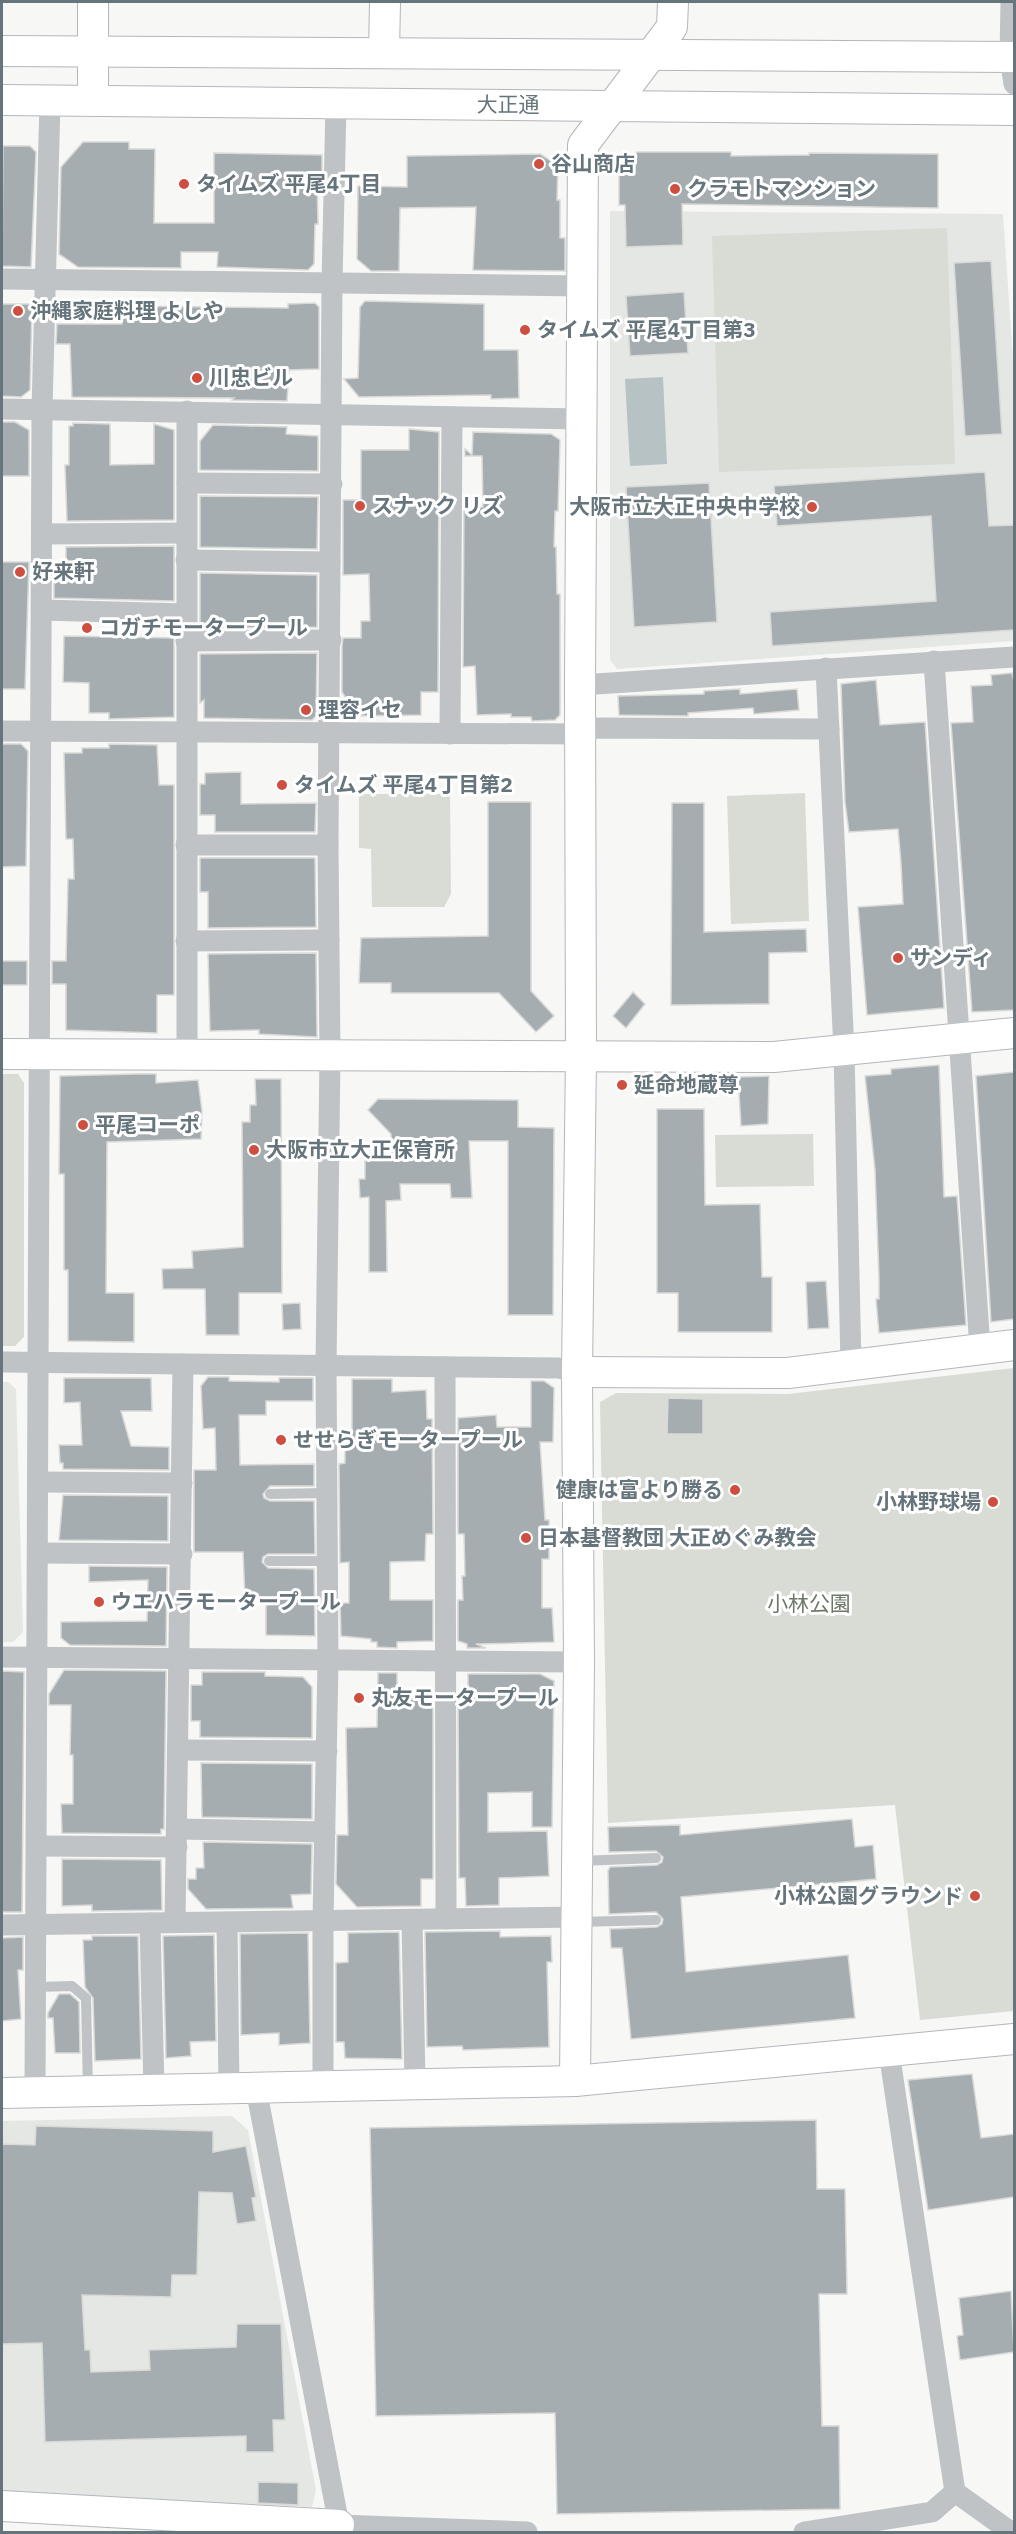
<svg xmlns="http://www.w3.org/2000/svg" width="1016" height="2534" viewBox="0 0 1016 2534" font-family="'IBM Plex Sans','Noto Sans JP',sans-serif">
  <rect width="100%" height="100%" fill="#f7f7f5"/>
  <!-- built -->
  <g fill="#e5e7e5">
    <polygon points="610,211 1003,214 1014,374 1014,641 617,669 610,660"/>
    <polygon points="2,1382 8,1382 16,1389 23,1632 13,1642 2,1642"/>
    <polygon points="232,2116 248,2130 316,2490 312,2507 2,2493 2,2121"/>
  </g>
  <!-- green -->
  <g fill="#d8dcd5">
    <polygon points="947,228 955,464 719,472 712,236"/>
    <polygon points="805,793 809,921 731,924 727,796"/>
    <polygon points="359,794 450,794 451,894 444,907 372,907 371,849 359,848"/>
    <polygon points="2,1074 18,1074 24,1083 24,1337 15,1346 2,1346"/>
    <polygon points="813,1134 814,1186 716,1187 715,1135"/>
    <polygon points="1014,1368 1014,2011 920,2020 895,1805 608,1823 600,1402 616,1393 788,1394"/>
  </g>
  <!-- water -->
  <polygon fill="#b6c2c4" points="663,377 667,464 630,466 625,379"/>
  <!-- building -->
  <g fill="#a5adb1" stroke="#d9d9d7" stroke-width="1.5">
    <polygon points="83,142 129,142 129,149 155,149 154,223 214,223 214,153 322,155 322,174 317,174 318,224 315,224 314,264 308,270 217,267 218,252 181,252 181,268 78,267 59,254 61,167"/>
    <polygon points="3,146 30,146 36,152 31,267 2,266"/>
    <polygon points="637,152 731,152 731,156 809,155 809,153 938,154 938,208 682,204 683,245 626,247 625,205 619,205 619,175"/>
    <polygon points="540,154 558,165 557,200 560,200 560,238 565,238 565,271 473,270 476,207 400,208 399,271 371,271 357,259 358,186 407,187 407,156"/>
    <polygon points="991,261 1002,434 965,436 954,263"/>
    <polygon points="684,292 688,353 630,356 626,296"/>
    <polygon points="365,301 484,304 484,350 518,350 519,398 491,399 491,395 359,397 344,379 358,378 360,307"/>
    <polygon points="315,303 319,307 319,369 289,370 287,401 232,400 234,398 72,397 70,344 56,344 57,324 122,324 122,306 288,308 288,304"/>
    <polygon points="2,304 32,304 30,390 21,397 2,396"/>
    <polygon points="2,422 15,422 29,430 29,476 2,476"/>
    <polygon points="73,423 110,424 110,465 154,464 154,424 174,430 174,520 67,521 65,465 69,465 69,426 73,426"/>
    <polygon points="213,425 287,427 286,434 318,436 318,471 200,470 200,441"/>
    <polygon points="409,429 439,432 438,692 421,692 421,715 357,716 342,692 342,646 343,638 361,638 361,621 370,621 369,574 343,575 343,500 361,500 361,450 409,450"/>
    <polygon points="473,432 551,434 560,440 558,511 555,511 554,547 556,547 557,594 560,594 560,715 555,720 532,721 531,717 511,717 511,714 477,715 475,666 463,667 464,507 483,507 482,456 465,456 465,449 472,455"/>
    <polygon points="985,472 989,526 1014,525 1014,630 772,646 770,612 936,601 931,516 777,526 774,486"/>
    <polygon points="709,483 717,622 634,627 626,487"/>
    <polygon points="200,496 318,497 317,549 200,547"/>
    <polygon points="174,546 174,601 54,598 54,562 66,562 66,547"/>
    <polygon points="2,562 29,562 25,689 2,689"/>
    <polygon points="200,573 317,575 317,627 200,628"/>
    <polygon points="64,636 174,638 174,717 109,719 109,713 89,713 89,683 63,682"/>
    <polygon points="317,653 316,716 312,720 204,718 204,700 200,703 200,654"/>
    <polygon points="1012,673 1014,681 1014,1010 972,1012 951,723 973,722 971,686 992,685 991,675"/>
    <polygon points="876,680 880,725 925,722 944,1008 867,1015 858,907 903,904 901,863 898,829 849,832 845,802 841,684"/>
    <polygon points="740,689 740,694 797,689 799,710 754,714 753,708 688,713 688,716 619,715 618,696 704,694 704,691"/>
    <polygon points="2,744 21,744 28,751 26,866 2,867"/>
    <polygon points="109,744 157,745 159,785 174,785 174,995 157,995 157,1033 66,1030 66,984 52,984 52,961 66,961 68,879 74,879 73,839 66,839 64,753 82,753 82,748 109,748"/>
    <polygon points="241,772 241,804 316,803 315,832 215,832 215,815 200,815 200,784 205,784 205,773"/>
    <polygon points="488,802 531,802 531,991 554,1016 536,1032 499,993 391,993 391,983 359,983 361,938 488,936"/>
    <polygon points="672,803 704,803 704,932 806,929 807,952 769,953 769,1004 671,1005"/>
    <polygon points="200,858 315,858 316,927 208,928 208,892 200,892"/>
    <polygon points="316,953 317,1037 259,1034 259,1030 210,1031 208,954"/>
    <rect x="2" y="961" width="25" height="24"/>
    <polygon points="633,992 645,1004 626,1028 613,1016"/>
    <polygon points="939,1065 944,1197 957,1196 966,1325 879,1333 876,1299 879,1299 879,1278 875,1170 865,1076 891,1074 891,1069"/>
    <polygon points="1014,1072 1014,1319 991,1322 976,1076"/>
    <polygon points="135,1074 156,1074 156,1083 198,1080 202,1111 201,1139 107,1142 106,1293 134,1293 134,1342 68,1341 68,1270 64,1270 64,1174 59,1174 60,1076"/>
    <polygon points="769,1076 768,1124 741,1126 738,1077"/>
    <polygon points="255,1079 281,1079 282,1293 239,1293 239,1335 206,1335 205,1289 163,1289 162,1269 193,1268 192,1251 243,1247 242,1122 250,1122 250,1105 256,1105"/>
    <polygon points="378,1099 518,1100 518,1127 554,1128 553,1315 508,1315 508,1141 469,1141 472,1198 451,1198 450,1184 400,1184 401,1200 386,1201 387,1272 369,1272 369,1197 360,1198 359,1179 365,1179 365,1160 391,1160 391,1134 368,1110"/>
    <polygon points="657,1109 704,1109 705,1205 760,1204 762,1277 772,1277 772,1332 678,1332 678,1293 657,1293"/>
    <polygon points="826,1281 829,1328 808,1329 806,1282"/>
    <polygon points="300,1303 301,1329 283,1330 282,1304"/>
    <polygon points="208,1377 229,1377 229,1381 279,1382 279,1378 313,1378 313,1401 266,1401 266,1415 239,1415 240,1465 314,1464 314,1486 270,1486 263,1494 264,1498 270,1501 314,1501 315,1554 268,1554 263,1557 262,1562 268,1568 314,1569 315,1636 266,1635 266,1598 245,1599 243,1552 194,1552 194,1470 216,1470 215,1428 203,1429 201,1386"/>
    <polygon points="64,1378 151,1378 152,1411 121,1411 131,1446 169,1447 169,1470 63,1469 63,1463 60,1463 59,1445 82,1445 80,1402 64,1403"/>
    <polygon points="352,1379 392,1379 392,1392 426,1390 427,1419 432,1419 433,1534 426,1534 425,1561 390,1562 390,1600 433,1600 433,1641 397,1642 397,1648 377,1647 377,1642 371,1642 371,1639 341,1636 340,1603 349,1603 349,1562 340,1563 339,1464 345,1463 345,1431 352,1431"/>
    <polygon points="531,1381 544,1381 554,1388 553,1442 540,1442 545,1520 549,1520 549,1559 542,1559 542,1608 552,1608 554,1642 476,1644 486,1648 467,1648 467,1644 458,1641 458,1600 463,1600 462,1576 465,1576 464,1534 458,1534 458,1418 496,1415 497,1427 531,1427"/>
    <polygon points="668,1398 703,1399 703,1434 667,1434"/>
    <polygon points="63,1495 168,1496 168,1541 59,1540"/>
    <polygon points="89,1566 167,1567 166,1646 70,1645 61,1638 61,1622 147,1621 148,1580 89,1582"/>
    <polygon points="64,1670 166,1671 164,1829 161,1829 161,1834 62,1833 61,1804 73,1804 73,1755 70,1755 71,1705 49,1705 49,1694"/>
    <polygon points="2,1671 24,1672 22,1912 2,1912"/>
    <polygon points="202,1672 265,1672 265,1676 303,1677 312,1687 312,1738 200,1737 200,1721 191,1721 191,1685 202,1685"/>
    <polygon points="378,1673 397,1673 397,1695 433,1694 433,1879 421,1879 421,1906 357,1907 336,1884 337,1835 348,1835 346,1728 377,1727"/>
    <polygon points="468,1674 540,1674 554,1681 552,1827 532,1827 532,1792 488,1793 488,1832 547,1831 549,1876 499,1878 499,1905 466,1906 465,1878 459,1878 458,1693 468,1692"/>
    <polygon points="201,1763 312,1764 312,1819 202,1817"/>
    <polygon points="852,1819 855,1847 873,1845 876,1879 681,1897 686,1972 848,1955 855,2018 631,2039 622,1948 611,1948 610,1929 657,1927 662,1924 663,1919 656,1912 609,1914 608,1871 610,1867 657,1865 662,1862 663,1857 656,1851 609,1852 608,1827 680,1825 680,1835"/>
    <polygon points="203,1842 312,1844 311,1894 291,1895 293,1908 206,1909 188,1889 188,1879 196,1879 196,1868 204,1868"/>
    <polygon points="62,1859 161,1860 162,1910 92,1911 92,1905 62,1906"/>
    <polygon points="500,1931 500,1937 551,1936 552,1962 547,1962 549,2047 463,2050 462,2046 427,2047 425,1932"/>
    <polygon points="399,1932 402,2059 345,2058 344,2042 336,2042 336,1963 348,1962 348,1933"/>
    <polygon points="308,1933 310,2043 279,2045 279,2033 241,2035 240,1934"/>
    <polygon points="214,1935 216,2041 190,2042 191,2056 166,2058 163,1936"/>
    <polygon points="92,1936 138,1936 141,2059 95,2061 93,1998 85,1987 83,1940 92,1940"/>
    <polygon points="23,1937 23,1970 18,1970 21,2019 2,2021 2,1938"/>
    <polygon points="59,1994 70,1994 79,2002 80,2053 55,2053 53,2018 48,2018 48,2013"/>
    <polygon points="972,2074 981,2138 1014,2134 1014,2197 928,2210 908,2080"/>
    <polygon points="816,2120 817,2189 845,2189 847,2294 819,2294 822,2426 839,2426 840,2509 557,2514 555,2413 376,2416 370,2128"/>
    <polygon points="36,2126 213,2131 213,2152 246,2146 256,2197 252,2198 256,2221 237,2224 232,2193 199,2192 197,2275 172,2275 171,2297 82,2295 85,2350 90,2350 91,2372 150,2370 149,2350 236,2347 237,2324 281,2324 285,2420 273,2420 274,2452 246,2452 246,2436 45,2442 42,2343 2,2344 2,2144 35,2145"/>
    <polygon points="1011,2291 1014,2352 960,2360 957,2336 963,2335 959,2298"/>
    <polygon points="258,2482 298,2483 298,2505 258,2503"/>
  </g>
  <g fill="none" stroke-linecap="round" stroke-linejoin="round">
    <defs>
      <g id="secondary">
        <polyline points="2,51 1014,57"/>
        <polyline points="384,53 385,2"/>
        <polyline points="2,100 1014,110"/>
        <polyline points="93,101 93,2"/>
        <polyline points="2,1054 774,1057 1014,1033"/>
        <polyline points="577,1372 788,1373 1014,1345"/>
        <polyline points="575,2081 579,1662 577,1372 581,1056 580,685 583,145 672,27 673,2"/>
        <polyline points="2,2093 575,2081 1014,2039"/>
        <polyline points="2,2506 339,2525"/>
      </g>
    </defs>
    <!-- secondary casing -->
    <use href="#secondary" stroke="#b2b7ba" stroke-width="32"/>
    <!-- lane -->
    <g stroke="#bfc3c6" stroke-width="10">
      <polyline points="270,1494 327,1493"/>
      <polyline points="269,1561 327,1561"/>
      <polyline points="579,1861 656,1858"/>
      <polyline points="578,1922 656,1920"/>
      <polyline points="36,1987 72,1986 86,1998 88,2091"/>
    </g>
    <!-- street -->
    <g stroke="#bfc3c6" stroke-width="21">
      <polyline points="1011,2 1010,57 1014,84"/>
      <polyline points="2,279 583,286"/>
      <polyline points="2,409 582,419"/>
      <polyline points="187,411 187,1054"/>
      <polyline points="187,483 332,484"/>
      <polyline points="42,534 186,533"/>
      <polyline points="186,560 330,562"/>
      <polyline points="42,610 186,614"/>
      <polyline points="186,641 331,640"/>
      <polyline points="934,661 980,1349"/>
      <polyline points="826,668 844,1051 851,1365"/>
      <polyline points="580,685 1014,657"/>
      <polyline points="2,731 581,734 590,728 829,729"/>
      <polyline points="450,734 452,417"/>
      <polyline points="186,845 328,845"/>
      <polyline points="186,941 329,940"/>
      <polyline points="2,1362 558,1368 577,1372"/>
      <polyline points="445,1367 446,1919"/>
      <polyline points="38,1482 182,1483"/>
      <polyline points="38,1553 182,1554"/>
      <polyline points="2,1657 579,1662"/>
      <polyline points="179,1750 327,1751"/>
      <polyline points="177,1829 325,1832"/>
      <polyline points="37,1846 177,1847"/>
      <polyline points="412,1920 415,2085"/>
      <polyline points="175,1922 183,1364"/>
      <polyline points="227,1922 229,2089"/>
      <polyline points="150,1923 154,2090"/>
      <polyline points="2,1925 577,1917"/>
      <polyline points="889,2052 955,2492 1011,2532"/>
      <polyline points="323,2087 323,1920 328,1662 326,1366 330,1055 328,845 332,283 336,104"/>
      <polyline points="256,2088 339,2525 527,2532"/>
      <polyline points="35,2092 42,410 50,101"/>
      <polyline points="804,2532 932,2512 955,2492"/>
    </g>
    <!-- secondary -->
    <use href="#secondary" stroke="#fff" stroke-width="30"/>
  </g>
  <!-- markers -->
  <g fill="#ce4f3f" stroke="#fff" stroke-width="2">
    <circle cx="539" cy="164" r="6"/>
    <circle cx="184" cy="184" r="6"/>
    <circle cx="675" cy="189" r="6"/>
    <circle cx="18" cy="311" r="6"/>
    <circle cx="525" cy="330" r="6"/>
    <circle cx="197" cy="378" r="6"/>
    <circle cx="360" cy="506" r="6"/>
    <circle cx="812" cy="507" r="6"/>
    <circle cx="20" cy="572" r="6"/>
    <circle cx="87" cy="628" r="6"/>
    <circle cx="306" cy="710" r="6"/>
    <circle cx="282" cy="785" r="6"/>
    <circle cx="898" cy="958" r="6"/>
    <circle cx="622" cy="1085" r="6"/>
    <circle cx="83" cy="1125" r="6"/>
    <circle cx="254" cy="1150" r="6"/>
    <circle cx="281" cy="1440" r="6"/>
    <circle cx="735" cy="1490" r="6"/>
    <circle cx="993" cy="1502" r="6"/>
    <circle cx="526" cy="1538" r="6"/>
    <circle cx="99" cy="1602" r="6"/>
    <circle cx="359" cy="1698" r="6"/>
    <circle cx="975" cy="1896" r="6"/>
  </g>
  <g text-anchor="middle" stroke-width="6" stroke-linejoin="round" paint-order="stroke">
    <!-- street labels -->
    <g font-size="21" fill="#66757c" stroke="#fff">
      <text x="508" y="112">大正通</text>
    </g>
    <!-- poi labels -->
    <g font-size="21" font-weight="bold" fill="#66757c" stroke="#fff" text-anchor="start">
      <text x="551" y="171">谷山商店</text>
      <text x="196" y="191">タイムズ 平尾4丁目</text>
      <text x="687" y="196">クラモトマンション</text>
      <text x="30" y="318">沖縄家庭料理 よしや</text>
      <text x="537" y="337">タイムズ 平尾4丁目第3</text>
      <text x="209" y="385">川忠ビル</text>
      <text x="372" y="513">スナック リズ</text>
      <text x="800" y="514" text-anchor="end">大阪市立大正中央中学校</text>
      <text x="32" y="579">好来軒</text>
      <text x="99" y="635">コガチモータープール</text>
      <text x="318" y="717">理容イセ</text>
      <text x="294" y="792">タイムズ 平尾4丁目第2</text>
      <text x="910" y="965">サンディ</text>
      <text x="634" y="1092">延命地蔵尊</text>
      <text x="95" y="1132">平尾コーポ</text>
      <text x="266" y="1157">大阪市立大正保育所</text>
      <text x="293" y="1447">せせらぎモータープール</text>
      <text x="723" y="1497" text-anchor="end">健康は富より勝る</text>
      <text x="981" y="1509" text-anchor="end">小林野球場</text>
      <text x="538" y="1545">日本基督教団 大正めぐみ教会</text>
      <text x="111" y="1609">ウエハラモータープール</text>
      <text x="371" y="1705">丸友モータープール</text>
      <text x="963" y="1903" text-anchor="end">小林公園グラウンド</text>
    </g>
    <!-- park labels -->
    <g font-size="21" fill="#6e7a68" stroke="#fff">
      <text x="809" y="1611">小林公園</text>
    </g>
  </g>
  <!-- border -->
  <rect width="1016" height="2534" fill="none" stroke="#66757c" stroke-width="6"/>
</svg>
